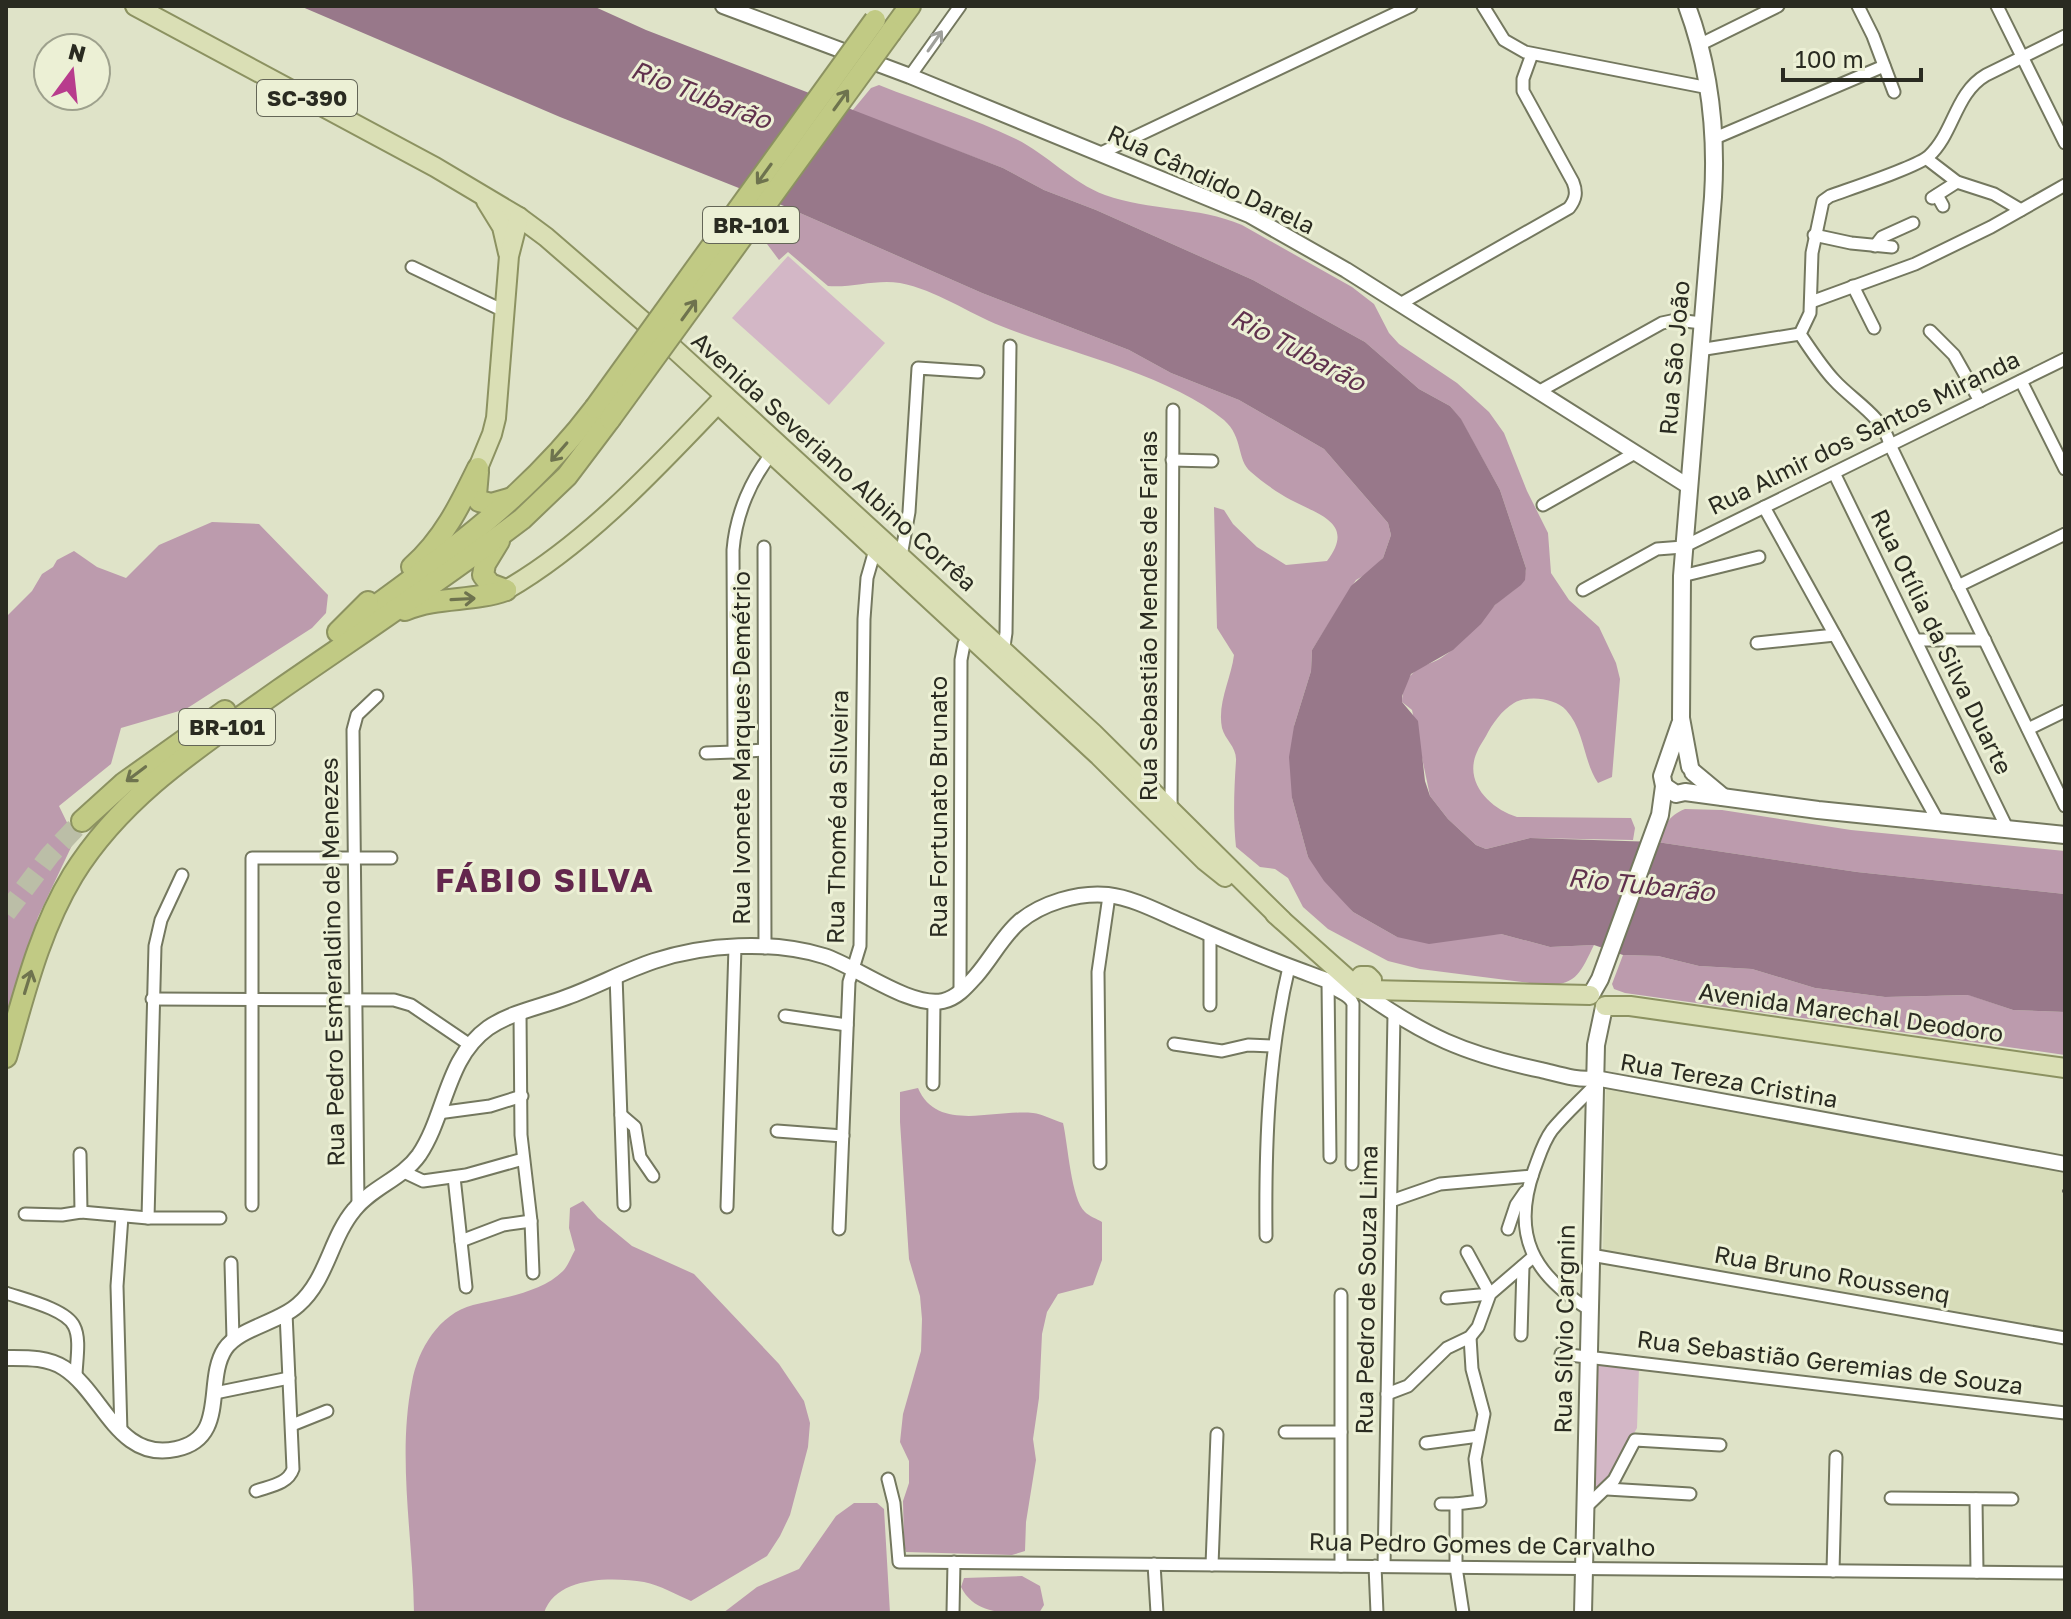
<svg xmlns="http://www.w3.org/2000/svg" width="2071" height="1619" viewBox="0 0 2071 1619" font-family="'Golos Text',sans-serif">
  <rect width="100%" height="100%" fill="#dfe3c8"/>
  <!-- built -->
  <polygon fill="#d7dcb9" points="1606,1087 2065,1172 2065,1333 1603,1251"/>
  <!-- green -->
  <g fill="#d3b7c6">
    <polygon points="788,256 885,343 829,405 732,318"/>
    <polygon points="1595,1361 1639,1367 1637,1428 1609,1478 1592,1496"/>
  </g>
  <!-- forest -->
  <g fill="#bc9bad">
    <path d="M879 85C924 103 973 118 1016 139 1048 155 1071 182 1105 195 1149 211 1198 206 1242 225L1352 287 1374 304 1389 333 1399 344 1457 383 1489 412 1504 433 1527 491 1548 533 1551 573 1569 600 1599 627 1616 663 1620 679 1612 777 1598 783C1583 761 1585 731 1566 710 1555 698 1528 695 1514 703 1502 710 1492 724 1486 736 1483 741 1479 747 1477 752 1463 783 1491 809 1517 817L1631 818 1635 828 1633 840 1530 838 1486 849 1476 845 1448 819 1430 796 1412 710 1402 702C1402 692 1406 679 1413 673 1420 665 1432 664 1441 658 1463 644 1478 623 1495 605 1508 592 1524 589 1526 568L1500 490 1461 420 1450 406 1419 389 1365 342 1253 280 1096 210 1044 190 1003 168 852 111 871 88Z"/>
    <path d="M784 206 982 293 1129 350 1171 373 1239 400 1324 449 1388 523 1391 535 1383 558 1370 572 1356 580 1312 650 1311 671 1294 726 1292 798 1308 857 1353 912 1397 937 1501 934 1550 947 1594 945C1581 971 1577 986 1545 985L1420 969 1388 961 1328 929 1303 907 1288 878 1275 869 1260 867 1236 847C1233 818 1234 790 1236 761 1237 747 1225 740 1222 728 1217 703 1231 679 1234 655L1217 628 1214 507 1224 510 1233 524 1257 547 1286 565 1327 561C1356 523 1319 515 1291 500 1278 493 1262 482 1251 472 1236 459 1244 438 1224 420 1171 375 1066 352 1001 326 968 313 936 290 900 283 876 279 852 288 828 286L788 252 779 260 764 240Z"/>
    <polygon points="212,522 259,524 328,595 326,613 312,628 186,709 121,728 111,764 59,806 75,839 38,917 6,1016 6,617 32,591 42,574 53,567 57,560 74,551 97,567 126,578 159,545"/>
    <path d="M1685 809 1722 810 1851 830 2065 851V894L1857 872 1657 842C1664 826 1668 816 1685 809Z"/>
    <polygon points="1623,955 1658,956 1699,966 1752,969 1815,988 1885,997 1969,995 2013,1010 2065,1012 2065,1055 1625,993 1614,989 1612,984"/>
    <path d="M918 1088C937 1133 994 1109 1033 1113 1042 1114 1053 1120 1063 1123 1068 1144 1071 1199 1085 1212 1089 1216 1097 1219 1102 1222V1260L1093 1285 1058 1294 1047 1312 1042 1334 1039 1398 1033 1439 1036 1460 1026 1522 1025 1551 1012 1555 906 1552 904 1545 903 1501 909 1483V1461L900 1442 903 1414 921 1351 922 1319 920 1296 909 1259 900 1122V1092Z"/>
    <path d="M583 1201 598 1218 632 1246 694 1274 779 1364 804 1401 810 1423 808 1447 790 1515 780 1536 767 1556 691 1601C677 1595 660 1585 644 1582 612 1577 556 1576 544 1613H414C413 1537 397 1457 412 1382 418 1349 439 1314 473 1305 501 1298 541 1293 563 1271 568 1266 571 1257 575 1250L569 1228 570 1208Z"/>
    <polygon points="854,1503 877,1503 884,1509 890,1613 723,1613 757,1587 799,1569 836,1516"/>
    <path d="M1022 1576 1040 1586 1044 1605 1039 1613C1011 1613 976 1617 961 1587L964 1578Z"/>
  </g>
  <!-- water -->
  <polygon fill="#98788a" points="300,6 593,6 646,30 1003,168 1044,190 1096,210 1253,280 1365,342 1419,389 1450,406 1461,419 1500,490 1526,568 1525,580 1521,585 1495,605 1481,624 1453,650 1411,674 1402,696 1402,702 1418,721 1425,781 1430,796 1448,819 1476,845 1486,849 1530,838 1657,842 1857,872 2065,894 2065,1012 2013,1010 1968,995 1885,997 1815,988 1752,969 1699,966 1658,956 1623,955 1594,945 1550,947 1501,934 1429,944 1397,937 1353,912 1324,881 1308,857 1292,798 1289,757 1294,726 1311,671 1312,650 1351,586 1383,558 1391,535 1388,523 1324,449 1239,400 1171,373 1129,350 982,293 784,206 560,117"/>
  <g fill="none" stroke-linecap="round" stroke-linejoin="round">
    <!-- motorway-tunnel -->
    <polyline stroke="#bbbea7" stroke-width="20" stroke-dasharray="20 10" stroke-linecap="butt" points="6,913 50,855 82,821"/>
    <defs>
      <g id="minor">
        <polyline points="1483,6 1504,40 1525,52 1709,88"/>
        <polyline points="1858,6 1873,36 1894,92"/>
        <polyline points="1997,6 2065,143"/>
        <path d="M2065 36 1986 75C1955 93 1954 133 1929 156 1917 167 1849 189 1830 196L1823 201 1812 253 1810 313 1800 334C1811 350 1821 366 1834 380 1853 401 1884 417 1890 445L2065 806"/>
        <polyline points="1699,45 1778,6"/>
        <polyline points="910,76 960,6"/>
        <polyline points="1715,138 1884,66"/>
        <polyline points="1101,153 1411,6"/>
        <polyline points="1927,159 1957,182 1994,194 2021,210"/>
        <polyline points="1937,195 1943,206"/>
        <polyline points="1932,198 1957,182"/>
        <polyline points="1814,235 1851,243 1892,247"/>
        <polyline points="1875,246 1882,237 1913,223"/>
        <polyline points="412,267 504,311"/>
        <polyline points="1853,286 1874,328"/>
        <polyline points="1811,302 1915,264 1991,227 2065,185"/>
        <path d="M1400 304 1569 208C1576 199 1577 192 1573 182L1523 91V79L1532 54"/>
        <polyline points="1930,331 1954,355 1980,401"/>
        <polyline points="1699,350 1800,334"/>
        <polyline points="2021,381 2065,469"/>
        <polyline points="1538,392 1662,323 1676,320 1702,323"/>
        <polyline points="1172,460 1212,461"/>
        <polyline points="1834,473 2008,830"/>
        <polyline points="1543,505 1635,453"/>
        <polyline points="1764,507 1939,823"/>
        <polyline points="764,547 765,948"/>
        <polyline points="901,556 909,512 918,368 978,372"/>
        <polyline points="1682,576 1759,557"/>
        <polyline points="1958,586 2065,534"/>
        <polyline points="1583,590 1657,549 1683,547 2065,359"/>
        <polyline points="1917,640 1985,640"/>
        <polyline points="1757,643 1835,635"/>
        <polyline points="1003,653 1006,633 1010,346"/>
        <polyline points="2028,729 2065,711"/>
        <path d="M764 750 734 752 733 550C736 514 751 478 774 451"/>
        <polyline points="706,753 734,752"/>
        <polyline points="1171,812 1173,410"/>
        <polyline points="1210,933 1210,1005"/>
        <polyline points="616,975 624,1205"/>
        <path d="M1328 981C1334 994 1349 992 1353 1004L1352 1164"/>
        <polyline points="1328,981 1330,1157"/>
        <polyline points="960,992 961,660 964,644 972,633"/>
        <polyline points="152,999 394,1000 411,1005 470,1045"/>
        <polyline points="520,1013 521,1135 531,1221 533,1273"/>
        <polyline points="785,1016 847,1025"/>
        <polyline points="1174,1044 1222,1051 1248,1045 1274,1046"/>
        <polyline points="933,1084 934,1002"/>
        <polyline points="438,1113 490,1106 522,1096"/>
        <polyline points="621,1115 635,1127 640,1157 653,1176"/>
        <polyline points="777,1131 843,1136"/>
        <polyline points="80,1154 81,1212"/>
        <polyline points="1100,1163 1098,972 1109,896"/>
        <polyline points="404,1172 423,1181 466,1175 523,1159"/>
        <polyline points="454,1177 466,1287"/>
        <polyline points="1391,1201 1440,1184 1532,1176"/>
        <polyline points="252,1205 252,858 391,858"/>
        <polyline points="358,1205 353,730 357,715 377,696"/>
        <polyline points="727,1207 735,947"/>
        <polyline points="25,1214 62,1215 81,1212 148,1218 220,1218"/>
        <polyline points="148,1218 155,946 161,920 182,875"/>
        <polyline points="839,1229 849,982 860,946 864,619 867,578 875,550"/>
        <polyline points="1508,1229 1516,1205 1525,1192"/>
        <path d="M1266 1236C1265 1145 1268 1055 1289 967"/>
        <polyline points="461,1241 503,1225 531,1221"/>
        <polyline points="1591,1255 2065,1338"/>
        <polyline points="231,1263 233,1339"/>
        <path d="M6 1293C23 1299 66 1309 74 1326 81 1339 76 1362 76 1377"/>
        <polyline points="1447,1298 1490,1294 1467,1252"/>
        <path d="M1590 1310C1533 1275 1511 1235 1534 1170 1539 1157 1543 1142 1552 1130 1565 1114 1581 1100 1595 1085"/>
        <polyline points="1521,1335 1523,1266"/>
        <polyline points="1561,1354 2065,1413"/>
        <polyline points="215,1393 289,1378"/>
        <polyline points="1387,1394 1408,1386 1447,1348 1470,1337 1478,1327 1490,1294 1533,1257"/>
        <polyline points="292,1425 327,1411"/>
        <polyline points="1285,1432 1341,1432"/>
        <polyline points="121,1433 117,1286 122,1216"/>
        <polyline points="1426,1443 1479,1436"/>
        <polyline points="888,1479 894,1503 899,1562 2065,1573"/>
        <polyline points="1607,1489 1690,1494"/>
        <path d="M256 1491C270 1486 288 1484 293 1469L286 1313"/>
        <polyline points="1891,1498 2012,1499"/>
        <polyline points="1976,1499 1977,1572"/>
        <polyline points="1441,1504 1456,1504"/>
        <polyline points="1585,1508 1614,1480 1635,1440 1720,1445"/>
        <polyline points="1154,1564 1157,1613"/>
        <polyline points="1212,1565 1217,1434"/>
        <polyline points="1341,1566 1341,1295"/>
        <polyline points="1375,1566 1377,1613"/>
        <polyline points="1384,1566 1394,1014"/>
        <polyline points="1833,1571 1836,1457"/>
        <polyline points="953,1613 954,1562"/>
        <polyline points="1463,1613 1456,1567 1456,1504 1480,1501 1475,1459 1484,1414 1472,1369 1470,1337"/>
      </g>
      <g id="tertiary">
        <polyline points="723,6 910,76 1249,215 1346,270 1688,486"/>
        <path d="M1361 991C1425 1036 1464 1054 1541 1070 1558 1074 1578 1081 1595 1078L2065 1164"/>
        <path d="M6 1358C26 1358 47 1357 64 1368 103 1393 118 1462 176 1449 229 1438 204 1381 225 1349 239 1328 278 1323 298 1305 327 1280 330 1239 354 1210 372 1187 402 1179 419 1155 446 1115 446 1058 488 1028 511 1012 541 1007 567 997 597 986 624 971 654 961 705 944 772 940 824 956 856 966 910 1008 943 1001 957 998 967 986 976 976 991 959 1002 937 1019 922 1042 903 1078 892 1108 895 1133 898 1157 911 1180 921 1220 938 1259 956 1299 970 1318 977 1336 985 1356 987"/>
      </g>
      <g id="secondary">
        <path d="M1687 6C1710 68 1717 132 1713 197L1682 576 1681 718 1690 767"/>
        <polyline points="1693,772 1723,797"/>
        <polyline points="1664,786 1676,794 1685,792 1818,810 2065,835"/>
        <polyline points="1592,993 1600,979 1660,815 1664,786 1662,776 1680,724"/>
        <polyline points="1583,1613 1596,1045 1604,1007"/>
      </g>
      <g id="primary">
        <polyline points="135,6 435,167 519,217 546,237 659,335 1093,733 1282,920"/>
        <polyline points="486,201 502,227 508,253"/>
        <polyline points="718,404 1099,756 1205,861 1225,877"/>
        <polyline points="478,468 492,434 496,418 509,256 519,217"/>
        <path d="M506 590C588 543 660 464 725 396"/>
        <polyline points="1275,914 1359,989 1369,990 1372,980 1368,976 1361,976 1356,982 1357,987"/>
        <polyline points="1369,990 1590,995"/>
        <polyline points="1605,1006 1630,1006 2065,1068"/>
      </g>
      <g id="motorway">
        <polyline points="891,32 910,6"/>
        <polyline points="478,472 476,495 479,501 491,504 512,498"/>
        <polyline points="499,541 485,564 483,575 490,584 506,590"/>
        <path d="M412 567C443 540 460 505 478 468"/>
        <path d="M405 610C438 596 473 602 506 590"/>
        <path d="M363 615C449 553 531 493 595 408"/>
        <polyline points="338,632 368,602"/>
        <polyline points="82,821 124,783 225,711"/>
        <path d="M6 1057C24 995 39 931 73 875 123 794 203 744 279 690 360 634 443 579 522 519L567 476 610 419"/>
      </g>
    </defs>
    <!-- minor casing -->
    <use href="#minor" stroke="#74785f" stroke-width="15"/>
    <!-- tertiary casing -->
    <use href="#tertiary" stroke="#74785f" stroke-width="18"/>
    <!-- secondary casing -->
    <use href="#secondary" stroke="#74785f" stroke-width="20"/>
    <!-- primary casing -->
    <use href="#primary" stroke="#8c9261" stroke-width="22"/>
    <!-- motorway casing -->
    <use href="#motorway" stroke="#8c9261" stroke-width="24"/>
    <!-- minor -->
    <use href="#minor" stroke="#fff" stroke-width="11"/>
    <!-- tertiary -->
    <use href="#tertiary" stroke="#fff" stroke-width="14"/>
    <!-- secondary -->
    <use href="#secondary" stroke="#fff" stroke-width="16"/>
    <!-- primary -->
    <use href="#primary" stroke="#dadfb5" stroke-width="18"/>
    <!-- motorway -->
    <use href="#motorway" stroke="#c1ca84" stroke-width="20"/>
    <!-- rail -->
    <polyline stroke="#737564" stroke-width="3" stroke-dasharray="4 8" stroke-linecap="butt" points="2062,1191 2065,1191"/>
    <defs>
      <g id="motorway-bridge">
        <polyline points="595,408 875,20"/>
        <polyline points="610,419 891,32"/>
      </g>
    </defs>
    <!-- motorway-bridge casing -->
    <use href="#motorway-bridge" stroke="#8c9261" stroke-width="24" stroke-linecap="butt"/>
    <!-- motorway-bridge -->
    <use href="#motorway-bridge" stroke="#c1ca84" stroke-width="20"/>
  </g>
  <!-- one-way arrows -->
  <defs><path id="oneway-shaft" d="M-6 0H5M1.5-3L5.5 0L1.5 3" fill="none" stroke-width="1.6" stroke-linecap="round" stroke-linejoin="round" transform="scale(2)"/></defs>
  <use stroke="#9fa09b" href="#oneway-shaft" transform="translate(935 41) rotate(-55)"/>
  <g stroke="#6e734e">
    <use href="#oneway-shaft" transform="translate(841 100) rotate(-54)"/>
    <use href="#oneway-shaft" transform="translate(764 174) rotate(126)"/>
    <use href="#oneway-shaft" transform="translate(689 310) rotate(-54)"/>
    <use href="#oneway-shaft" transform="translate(559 452) rotate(131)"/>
    <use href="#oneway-shaft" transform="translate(463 599) rotate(-3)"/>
    <use href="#oneway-shaft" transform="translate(136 774) rotate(143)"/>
    <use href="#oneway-shaft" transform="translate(28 982) rotate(-73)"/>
  </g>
  <g text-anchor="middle" stroke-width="6" stroke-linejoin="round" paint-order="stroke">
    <!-- shield labels -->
    <g fill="#ecf0d5" stroke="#646657" stroke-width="2">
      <rect x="257" y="80" width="100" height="36" rx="6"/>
      <rect x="703" y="207" width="96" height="36" rx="6"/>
      <rect x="179" y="709" width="96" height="36" rx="6"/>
    </g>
    <g font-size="22" font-weight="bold" fill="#2a2b21">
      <text x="307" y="106">SC-390</text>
      <text x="751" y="233">BR-101</text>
      <text x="227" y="735">BR-101</text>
    </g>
    <!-- street labels -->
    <g font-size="24" fill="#2a2b21" stroke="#ecf0d5">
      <text transform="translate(1211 180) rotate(25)" y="8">Rua Cândido Darela</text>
      <text transform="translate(1675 358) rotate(-85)" y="8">Rua São João</text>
      <text transform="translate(1864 433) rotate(-26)" y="8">Rua Almir dos Santos Miranda</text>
      <text transform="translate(834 462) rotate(42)" y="8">Avenida Severiano Albino Corrêa</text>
      <text transform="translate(1149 616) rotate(-90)" y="8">Rua Sebastião Mendes de Farias</text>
      <text transform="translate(1941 642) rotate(64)" y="8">Rua Otília da Silva Duarte</text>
      <text transform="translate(742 748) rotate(-90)" y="8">Rua Ivonete Marques Demétrio</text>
      <text transform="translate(939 807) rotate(-90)" y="8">Rua Fortunato Brunato</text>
      <text transform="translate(838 817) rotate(-89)" y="8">Rua Thomé da Silveira</text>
      <text transform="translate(333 962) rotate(-91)" y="8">Rua Pedro Esmeraldino de Menezes</text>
      <text transform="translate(1851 1013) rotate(8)" y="8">Avenida Marechal Deodoro</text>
      <text transform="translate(1729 1081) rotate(10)" y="8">Rua Tereza Cristina</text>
      <text transform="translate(1832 1275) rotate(10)" y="8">Rua Bruno Roussenq</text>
      <text transform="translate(1367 1290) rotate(-89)" y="8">Rua Pedro de Souza Lima</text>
      <text transform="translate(1565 1329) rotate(-89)" y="8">Rua Sílvio Cargnin</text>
      <text transform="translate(1830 1363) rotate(7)" y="8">Rua Sebastião Geremias de Souza</text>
      <text transform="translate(1482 1545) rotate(1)" y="8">Rua Pedro Gomes de Carvalho</text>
    </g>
    <!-- water labels -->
    <g font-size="26" font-style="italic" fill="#60314d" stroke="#ecf0d5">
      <text transform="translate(701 95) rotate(21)" y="9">Rio Tubarão</text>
      <text transform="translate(1298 350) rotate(28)" y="9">Rio Tubarão</text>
      <text transform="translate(1641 885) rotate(6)" y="9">Rio Tubarão</text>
    </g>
    <!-- district labels -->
    <g font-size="32" font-weight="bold" letter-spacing="2" fill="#63274d" stroke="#ecf0d5">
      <text x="545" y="892">FÁBIO SILVA</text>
    </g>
  </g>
  <!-- border -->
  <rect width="2071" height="1619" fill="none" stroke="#2a2b21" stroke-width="16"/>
  <!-- north arrow -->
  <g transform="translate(72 72) rotate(15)"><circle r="38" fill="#ecf0d5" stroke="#9ea18d" stroke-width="2"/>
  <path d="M0-6L14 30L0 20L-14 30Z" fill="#b83c8d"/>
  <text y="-12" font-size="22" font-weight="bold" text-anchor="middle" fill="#2a2b21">N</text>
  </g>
  <!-- scale -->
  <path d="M1783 68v12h138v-12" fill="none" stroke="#2a2b21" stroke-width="4"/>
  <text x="1795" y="68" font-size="24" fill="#2a2b21" stroke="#ecf0d5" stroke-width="6" paint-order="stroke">100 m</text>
</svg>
